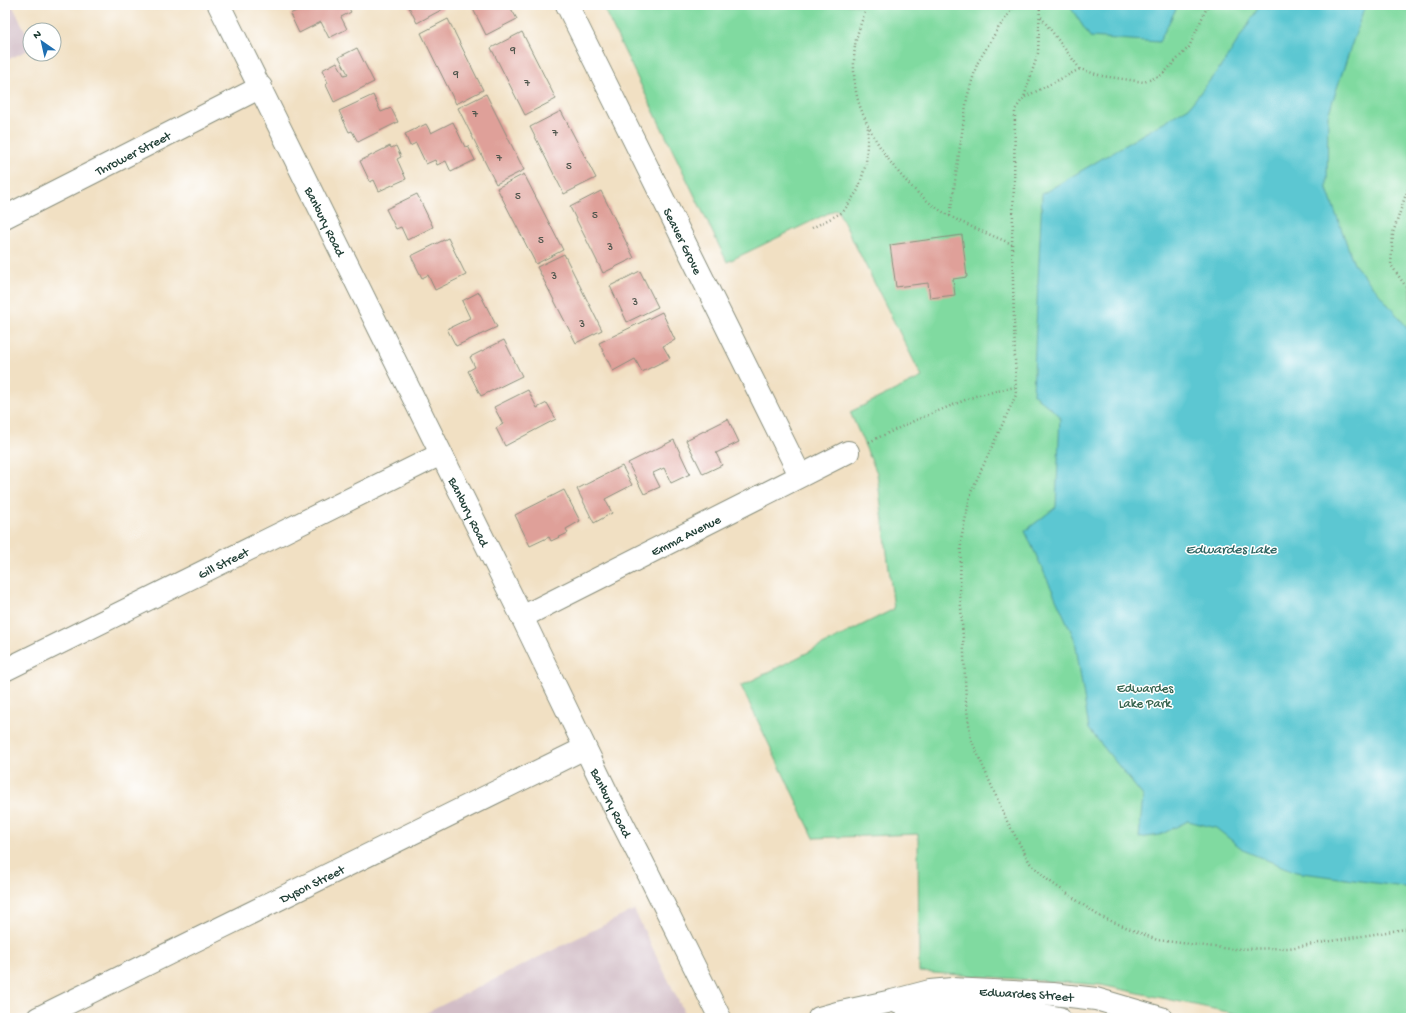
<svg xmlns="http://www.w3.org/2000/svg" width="1416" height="1023" viewBox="0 0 1416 1023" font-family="'Gochi Hand',sans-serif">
  <rect width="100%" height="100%" fill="#fff"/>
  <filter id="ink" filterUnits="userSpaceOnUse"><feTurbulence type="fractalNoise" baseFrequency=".025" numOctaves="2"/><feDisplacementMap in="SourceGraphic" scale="8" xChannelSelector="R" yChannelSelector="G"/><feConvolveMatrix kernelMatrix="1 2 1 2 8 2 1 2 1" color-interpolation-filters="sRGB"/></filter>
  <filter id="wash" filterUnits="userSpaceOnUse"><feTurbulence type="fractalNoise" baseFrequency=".012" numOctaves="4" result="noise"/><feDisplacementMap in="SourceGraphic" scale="16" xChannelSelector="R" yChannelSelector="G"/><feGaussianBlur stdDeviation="0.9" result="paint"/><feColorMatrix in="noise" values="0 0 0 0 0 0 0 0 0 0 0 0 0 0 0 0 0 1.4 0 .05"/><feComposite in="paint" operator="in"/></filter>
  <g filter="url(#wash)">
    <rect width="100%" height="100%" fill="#f1e0c3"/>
    <!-- industrial -->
    <g fill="#d2bdc6">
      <polygon points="5,5 12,5 30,40 30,49 5,61"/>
      <polygon points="634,910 687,1018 416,1018"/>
    </g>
    <!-- green -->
    <polygon fill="#80daa0" stroke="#508c6a" points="602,5 1411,5 1411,1018 1256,1018 1101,985 919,972 918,834 814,838 741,686 894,609 877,473 850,412 922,377 837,209 727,262"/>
    <!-- water -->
    <g fill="#5bc7d2" stroke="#3d8283">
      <polygon points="1069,5 1178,5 1159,42 1090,37"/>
      <polygon points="1260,5 1368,5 1363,11 1328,115 1327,189 1354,264 1411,332 1411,888 1296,872 1245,851 1216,828 1188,821 1160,835 1139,838 1143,796 1089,729 1075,640 1025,531 1056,507 1060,416 1033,394 1042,194 1189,107 1225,61"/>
    </g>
    <g id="blocks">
      <!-- building -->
      <g fill="#dfa099">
        <polygon points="308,5 347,5 351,12 341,17 347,29 329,38 321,22 299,33 290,14"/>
        <polygon points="408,5 441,5 443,9 417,23"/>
        <polygon points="471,5 509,5 517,19 486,35"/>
        <polygon points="448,19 483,90 456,104 421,33"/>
        <polygon points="522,32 556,99 525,115 491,48"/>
        <polygon points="357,48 374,82 334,102 326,85 328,83 322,70 337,62 344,75 348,74 339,57"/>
        <polygon points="486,94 524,170 496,184 458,108"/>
        <polygon points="373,95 381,112 391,108 398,122 358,142 352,131 349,132 339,111"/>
        <polygon points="561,111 596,178 564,194 530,127"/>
        <polygon points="453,122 465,147 468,146 475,160 451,172 446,161 437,165 435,160 426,164 416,143 410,146 405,134 426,124 431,133"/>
        <polygon points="390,146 391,148 396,146 401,157 397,159 406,179 379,191 374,180 370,182 360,161"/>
        <polygon points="524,174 563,250 536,264 497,188"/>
        <polygon points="601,191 634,258 603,273 570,207"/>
        <polygon points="417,194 433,227 407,240 401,227 396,229 386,209"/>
        <polygon points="962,235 967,277 953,279 955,295 930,298 928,283 896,287 890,245"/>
        <polygon points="448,238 466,275 435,290 428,275 422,278 411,256"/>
        <polygon points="564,254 602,330 576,343 537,267"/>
        <polygon points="640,271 658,307 627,322 610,286"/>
        <polygon points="479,292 497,327 456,346 447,329 470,318 462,301"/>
        <polygon points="662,312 675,340 663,346 670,358 642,372 635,359 613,371 599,343"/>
        <polygon points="504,340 522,376 481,396 468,371 475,367 470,357"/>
        <polygon points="528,390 537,408 547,403 556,419 505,446 496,428 503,424 494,407"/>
        <polygon points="728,419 739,442 716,453 722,465 703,474 686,440"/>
        <polygon points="674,440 690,474 671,483 664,468 653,473 660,487 644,494 628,463"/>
        <polygon points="622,466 632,485 605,499 612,513 594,523 577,489"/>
        <polygon points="564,490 580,521 566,529 568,533 551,541 549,537 530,546 515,515"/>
      </g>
    </g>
  </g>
  <g filter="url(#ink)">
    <use href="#blocks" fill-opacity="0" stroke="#888e7c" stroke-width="1"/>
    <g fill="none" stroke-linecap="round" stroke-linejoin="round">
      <defs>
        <g id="minor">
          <path id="s1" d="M219 5 522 617 606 791 646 869 720 1018"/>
          <path id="s2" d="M567 5 800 475"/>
          <path id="s3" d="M5 217 261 87"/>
          <path id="s4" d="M522 617 848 452"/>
          <path id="s5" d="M5 670 441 454"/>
          <polyline points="899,1003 939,1009 1032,1013 1059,1018"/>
          <path id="s6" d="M38 1018 585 748"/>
          <path id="s7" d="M819 1018 837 1013 892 1001 930 991 952 989 1053 994 1096 999 1161 1018"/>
        </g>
      </defs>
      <!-- minor casing -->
      <use href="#minor" stroke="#888e7c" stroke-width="24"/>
      <!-- path -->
      <g stroke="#888e7c" stroke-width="2.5" stroke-dasharray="1 3" stroke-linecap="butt">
        <path d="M867 5C864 17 856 34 855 46 853 66 853 89 861 109 875 147 908 191 943 212 964 225 989 234 1012 244"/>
        <polyline points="1040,5 1038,53 1024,97 1015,110 1014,186 1012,244 1016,395 971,492 961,540 960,592 964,653 966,703 971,739 1007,821 1030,863 1048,880 1099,916 1157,940 1230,949 1289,948 1411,928"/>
        <polyline points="1041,17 1080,69 1102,76 1144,82 1162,75 1189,47 1208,5"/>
        <polyline points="1025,97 1080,69"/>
        <polyline points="1411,182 1405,197 1393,233 1391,265 1411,294"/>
        <polyline points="950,216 967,98 977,64 997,30 1015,5"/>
        <polyline points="812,228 843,212 858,190 866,164 868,125"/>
        <polyline points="869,442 916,420 975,396 1015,387"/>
      </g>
      <!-- minor -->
      <use href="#minor" stroke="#fff" stroke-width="22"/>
    </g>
  </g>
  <g text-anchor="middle" stroke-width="3" stroke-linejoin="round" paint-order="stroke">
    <!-- number labels -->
    <g font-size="11" fill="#4f564d">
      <text x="513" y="53">9</text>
      <text x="456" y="77">9</text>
      <text x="527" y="86">7</text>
      <text x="475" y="117">7</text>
      <text x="555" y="136">7</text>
      <text x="499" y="161">7</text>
      <text x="569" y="169">5</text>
      <text x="518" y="199">5</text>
      <text x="595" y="218">5</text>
      <text x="541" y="243">5</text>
      <text x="610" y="250">3</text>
      <text x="554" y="279">3</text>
      <text x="635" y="305">3</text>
      <text x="582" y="327">3</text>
    </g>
    <!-- street labels -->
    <g font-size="13" fill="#1f3d34" stroke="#fff">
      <text dy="5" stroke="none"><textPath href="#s3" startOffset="143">Thrower Street</textPath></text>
      <text dy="5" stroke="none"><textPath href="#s1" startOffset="241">Banbury Road</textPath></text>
      <text dy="5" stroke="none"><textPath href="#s2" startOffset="263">Seaver Grove</textPath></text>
      <text dy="5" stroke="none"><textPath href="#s1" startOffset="565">Banbury Road</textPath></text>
      <text dy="5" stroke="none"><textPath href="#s4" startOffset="183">Emma Avenue</textPath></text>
      <text dy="5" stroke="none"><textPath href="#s5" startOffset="243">Gill Street</textPath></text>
      <text dy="5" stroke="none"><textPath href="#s1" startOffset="889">Banbury Road</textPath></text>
      <text dy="5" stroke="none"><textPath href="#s6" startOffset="305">Dyson Street</textPath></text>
      <text dy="5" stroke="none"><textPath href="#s7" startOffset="211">Edwardes Street</textPath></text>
    </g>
    <!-- park labels -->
    <g font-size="13" fill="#37644f" stroke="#fff">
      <text x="1145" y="692">Edwardes<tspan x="1145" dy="15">Lake Park</tspan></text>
    </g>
    <!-- water labels -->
    <g font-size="14" font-style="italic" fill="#316663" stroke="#fff">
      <text x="1231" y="553">Edwardes Lake</text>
    </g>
  </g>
  <!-- margin -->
  <rect width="1416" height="1023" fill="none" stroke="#fff" stroke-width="20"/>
  <!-- north arrow -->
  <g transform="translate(42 42) rotate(326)"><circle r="19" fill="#ffffff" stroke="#a5b1ae"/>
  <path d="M0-3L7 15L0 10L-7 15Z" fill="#1f6fb2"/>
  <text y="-6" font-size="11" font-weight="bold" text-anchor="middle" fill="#1f3d34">N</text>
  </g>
</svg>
